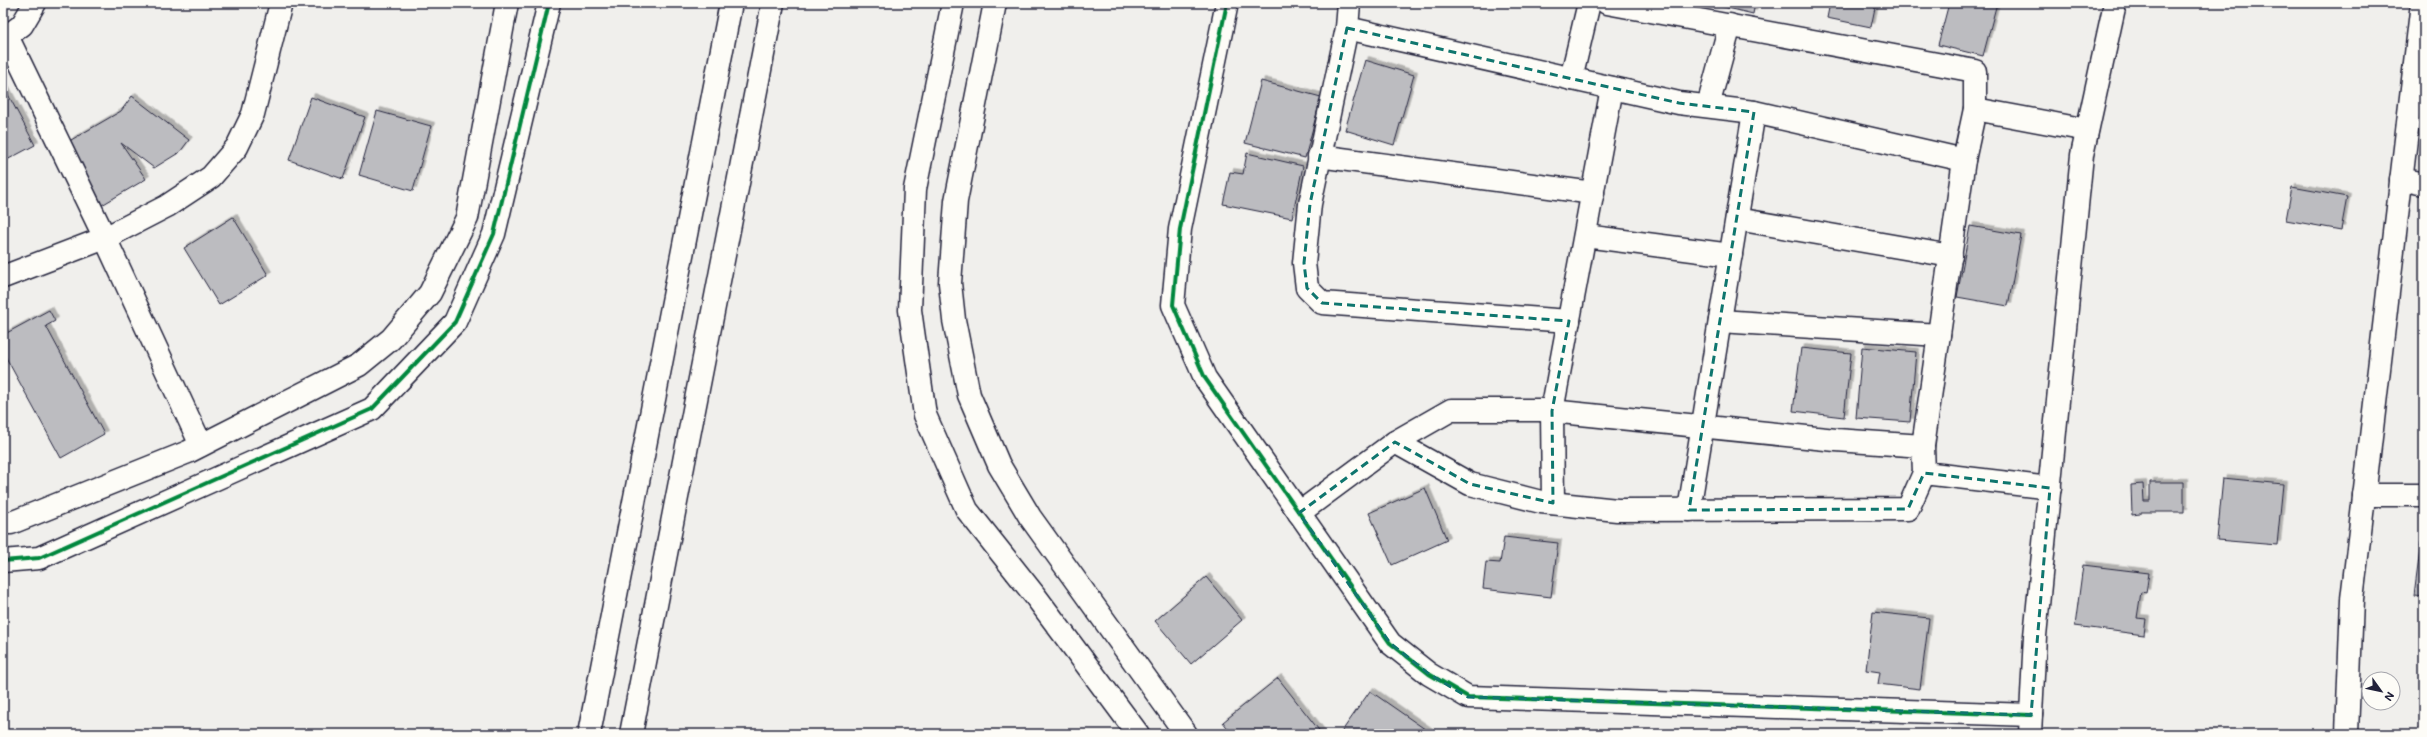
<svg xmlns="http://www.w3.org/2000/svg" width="2427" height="737" viewBox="0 0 2427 737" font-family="Mali,sans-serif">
  <defs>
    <filter id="shadow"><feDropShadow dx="3.5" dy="-3.5" stdDeviation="0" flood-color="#0004"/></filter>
  </defs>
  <rect width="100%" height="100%" fill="#f0efec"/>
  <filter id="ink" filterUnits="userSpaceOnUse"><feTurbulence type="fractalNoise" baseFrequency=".025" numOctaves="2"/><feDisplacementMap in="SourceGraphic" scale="8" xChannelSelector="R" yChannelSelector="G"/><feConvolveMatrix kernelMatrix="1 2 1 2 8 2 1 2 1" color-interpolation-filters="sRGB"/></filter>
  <g filter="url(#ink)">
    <!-- building -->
    <g fill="#bcbcc0" stroke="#22223b" filter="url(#shadow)">
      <polygon points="1707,3 1755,3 1753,14"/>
      <polygon points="1830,3 1876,3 1871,27 1827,18"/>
      <polygon points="1949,3 1997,3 1983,56 1938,45"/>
      <polygon points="1365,60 1414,75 1394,145 1345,130"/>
      <polygon points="1261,81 1321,97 1305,158 1245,143"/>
      <polygon points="3,85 35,145 3,162"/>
      <polygon points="132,96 189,140 180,152 154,168 121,143 146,179 102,205 92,197 64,149 71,140 121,111"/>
      <polygon points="311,97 365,117 343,179 289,160"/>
      <polygon points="377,111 431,126 413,191 359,175"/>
      <polygon points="1247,153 1303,166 1292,218 1223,204 1230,172 1243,174"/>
      <polygon points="2292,187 2347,197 2341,230 2286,220"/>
      <polygon points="233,217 268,275 219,305 184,248"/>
      <polygon points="1970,226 2021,235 2008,306 1957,297"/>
      <polygon points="49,310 55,321 46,326 104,434 61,458 3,352 3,335"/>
      <polygon points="1862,347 1916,352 1910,422 1856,418"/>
      <polygon points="1801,348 1851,353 1844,417 1793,411"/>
      <polygon points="2223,478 2283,484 2277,545 2217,540"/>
      <polygon points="2150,482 2184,482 2184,512 2140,512 2140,514 2132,515 2131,485 2143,484 2144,501 2150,501"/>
      <polygon points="1425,488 1447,540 1392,565 1369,513"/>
      <polygon points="1504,537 1558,543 1551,597 1483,589 1486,562 1500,563"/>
      <polygon points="2421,542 2424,542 2424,597 2414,596"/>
      <polygon points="2083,565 2149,573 2146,593 2141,592 2137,618 2146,619 2144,635 2075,626"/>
      <polygon points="1206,577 1242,620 1191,664 1155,621"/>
      <polygon points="1873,612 1929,618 1920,689 1878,684 1880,672 1866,670"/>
      <polygon points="1278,678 1322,734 1232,734 1223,722"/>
      <polygon points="1370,691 1432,734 1340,734"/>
    </g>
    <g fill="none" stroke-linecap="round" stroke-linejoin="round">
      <defs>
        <g id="street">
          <polyline points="1227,3 1180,229 1173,305 1205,378 1390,643 1429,674 1468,697 2031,715"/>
          <polyline points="1349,3 1347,28 1679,103 1754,112 1964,160 1975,109 2087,130"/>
          <polyline points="1607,3 1975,71 1975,109"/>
          <polyline points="1347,28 1310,204 1304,263 1307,288 1322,303 1569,321"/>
          <polyline points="7,36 105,238 201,445"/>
          <polyline points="3,39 22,25 35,3"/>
          <polyline points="1571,79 1589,3"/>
          <polyline points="1708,106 1730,25"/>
          <polyline points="1319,156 1593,193"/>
          <polyline points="2401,179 2424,184"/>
          <polyline points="1737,219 1951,256"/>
          <polyline points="1585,236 1731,255"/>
          <polyline points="3,277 105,238 167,206 211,177 237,147 253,114 281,3"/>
          <polyline points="1720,321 1939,335"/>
          <polyline points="1395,442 1470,484 1541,502 1617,510 1908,509 1924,473"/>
          <polyline points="1923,446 1964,160"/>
          <polyline points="2364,495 2424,495"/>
          <polyline points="1553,503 1552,411 1612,88"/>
          <polyline points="1689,510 1754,112"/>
          <polyline points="1299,513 1395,442 1451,410 1541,410 1836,440 1923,446 1924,473 2050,488"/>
          <polyline points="2030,734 2035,636 2082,155 2115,3"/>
          <polyline points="2347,734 2352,599 2422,3"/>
        </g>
        <g id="secondary">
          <polyline points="953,3 915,189 910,310 925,415 967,510 1036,597 1138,734"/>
          <polyline points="995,3 956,201 950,283 954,320 969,395 999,465 1030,517 1186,734"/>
          <polyline points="3,523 11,523 188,452 359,365 391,339 430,293 467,218 507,3"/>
          <polyline points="3,561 39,558 372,409 455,322 494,234 549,3"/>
          <polyline points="589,734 731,3"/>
          <polyline points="631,734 773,3"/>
        </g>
      </defs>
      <!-- street casing -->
      <use href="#street" stroke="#22223b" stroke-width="25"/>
      <!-- secondary casing -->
      <use href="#secondary" stroke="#22223b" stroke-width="25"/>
      <!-- street -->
      <use href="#street" stroke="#fdfcf7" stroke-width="22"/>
      <!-- secondary -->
      <use href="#secondary" stroke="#fdfcf7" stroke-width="22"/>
      <defs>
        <g id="cycleway">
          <polyline points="1227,3 1180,229 1173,305 1205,378 1390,643 1429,674 1468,697 2031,715"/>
          <polyline points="3,561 39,558 372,409 455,322 494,234 549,3"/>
        </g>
      </defs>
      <!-- cycleway casing -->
      <use href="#cycleway" stroke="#fdfcf7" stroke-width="6"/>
      <!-- cycleway -->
      <use href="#cycleway" stroke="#00873e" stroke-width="4"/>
    </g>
  </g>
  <!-- marked area -->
  <path fill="none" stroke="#0f766e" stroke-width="3" stroke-dasharray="8 5" stroke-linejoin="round" d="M1347 28 1679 103 1754 112 1689 510 1908 509 1924 473 2050 488 2031 715 1468 697 1429 674 1390 643 1299 513 1395 442 1470 484 1553 503 1552 411 1569 321 1322 303 1307 288 1304 263 1310 204Z"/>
  <!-- margin -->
  <rect width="2427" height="737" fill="none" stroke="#fdfcf7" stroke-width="16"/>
  <rect x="8" y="8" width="2411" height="721" fill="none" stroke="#22223b" stroke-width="1.5" filter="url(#ink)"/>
  <!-- north arrow -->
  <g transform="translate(2381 691) rotate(123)"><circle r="19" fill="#fdfcf7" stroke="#a5a5ac"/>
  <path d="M0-3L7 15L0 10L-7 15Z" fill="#22223b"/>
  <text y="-6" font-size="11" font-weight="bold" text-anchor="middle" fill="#22223b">N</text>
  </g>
</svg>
